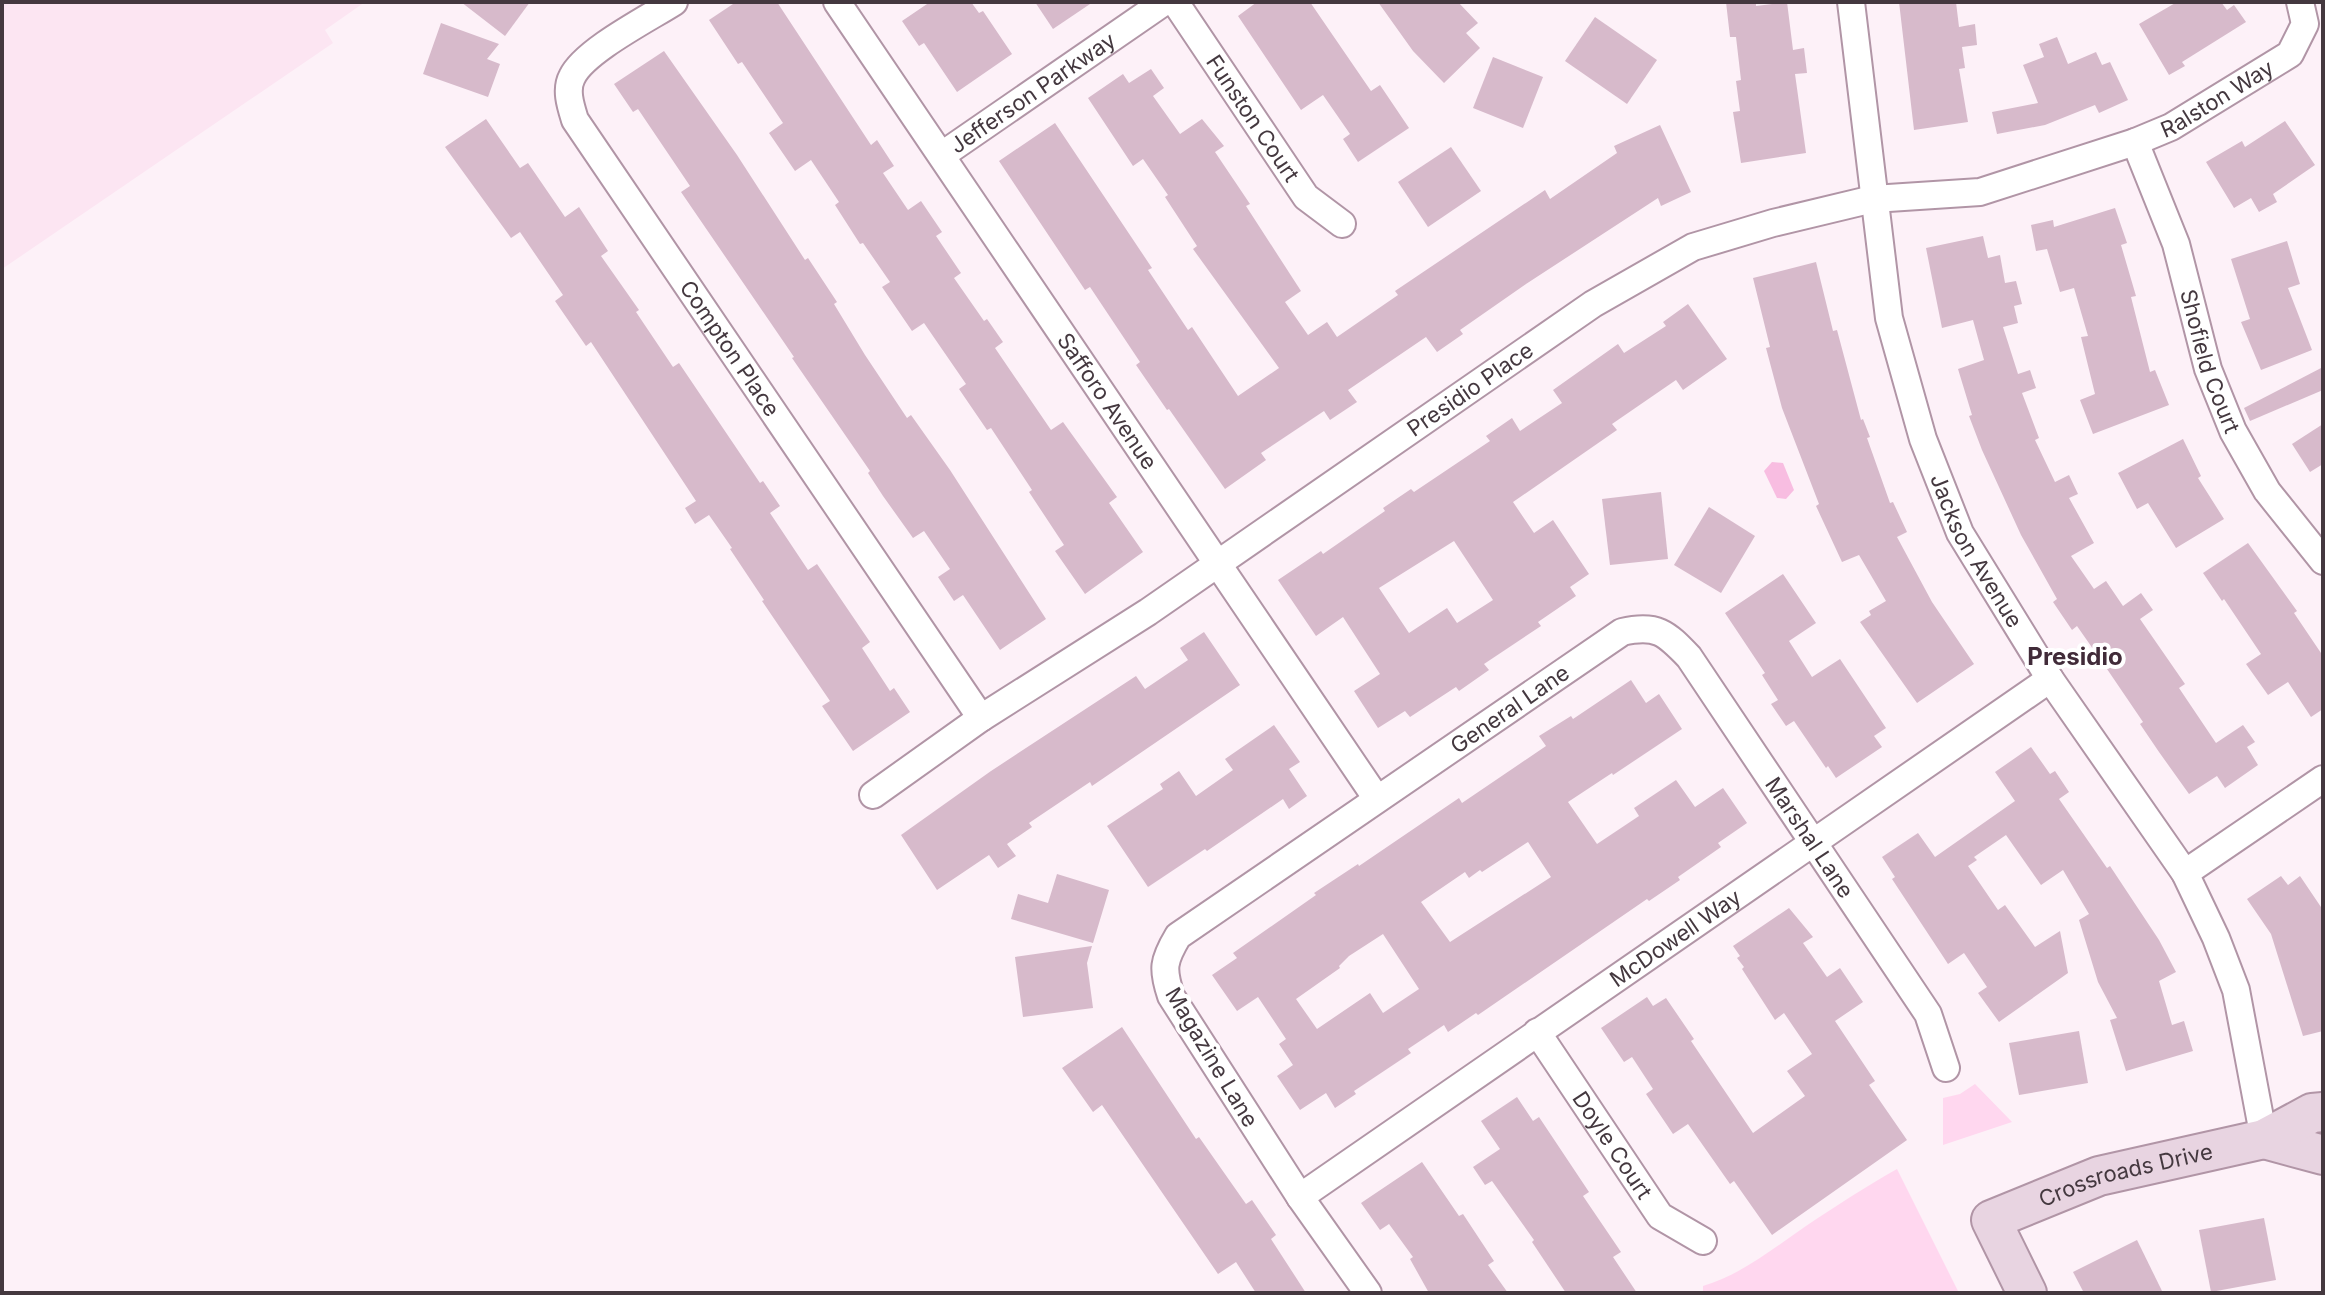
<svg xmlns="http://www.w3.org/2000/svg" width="2325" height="1295" viewBox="0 0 2325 1295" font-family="Inter,sans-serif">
  <rect width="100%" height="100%" fill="#fdf1f8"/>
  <!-- built -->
  <polygon fill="#fce5f2" points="2,2 365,2 325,30 333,43 2,269"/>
  <!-- green -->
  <g fill="#ffd7ef">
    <polygon points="1975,1084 2012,1122 1943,1145 1943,1098 1960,1094"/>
    <path d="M1897 1169 1959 1293H1703V1286C1741 1275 1774 1248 1806 1226 1836 1206 1865 1187 1897 1169Z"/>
  </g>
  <!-- water -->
  <polygon fill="#f8bde1" points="1772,462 1783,463 1794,490 1786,499 1777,498 1764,471"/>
  <!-- building -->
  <g fill="#d7bacb" fill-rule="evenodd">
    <polygon points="461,2 530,2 505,36"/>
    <polygon points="736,2 777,2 871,145 877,140 894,166 883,173 908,210 921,201 942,232 936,236 961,273 954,278 984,321 987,319 1003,342 995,348 1051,430 1063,422 1117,497 1109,503 1143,552 1085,594 1055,551 1064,545 1029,492 1032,490 991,428 987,430 959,389 966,384 924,323 912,331 882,287 890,282 863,243 860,244 835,205 839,202 811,160 795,171 769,133 783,123 742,62 738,64 709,20"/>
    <polygon points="930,2 971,2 979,13 983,11 1012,54 957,92 924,43 919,46 902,21"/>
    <polygon points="1035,2 1093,2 1053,29"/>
    <polygon points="1257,2 1310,2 1371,91 1380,85 1409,128 1358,162 1343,139 1350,134 1323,95 1301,110 1238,16"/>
    <polygon points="1378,2 1458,2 1478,23 1466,33 1480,48 1444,83 1413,51"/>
    <polygon points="1726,2 1756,2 1756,6 1787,2 1793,50 1804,48 1807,73 1795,74 1806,153 1741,163 1733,112 1740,111 1736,81 1741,80 1736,37 1730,37"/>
    <polygon points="1899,2 1956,2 1959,27 1975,24 1977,45 1962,47 1965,68 1959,69 1968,122 1914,130"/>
    <polygon points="2177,2 2221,2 2227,10 2234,5 2246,22 2182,62 2185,66 2169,75 2139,24"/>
    <polygon points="1595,17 1657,60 1627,104 1565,61"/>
    <polygon points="441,23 499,44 487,59 500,64 488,97 423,74"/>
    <polygon points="2057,37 2068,64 2096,52 2102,65 2110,62 2128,100 2099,113 2095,105 2045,125 1997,134 1992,112 2038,103 2023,65 2044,57 2039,44"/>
    <polygon points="664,51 737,155 805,260 808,258 837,302 834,304 865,355 907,418 911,415 950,470 1046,619 1000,650 963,595 954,601 938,577 950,569 924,531 913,538 883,496 868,473 870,471 792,358 794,357 681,192 690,186 638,109 633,112 614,84"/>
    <polygon points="1493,57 1543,77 1523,128 1473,108"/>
    <polygon points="1151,69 1164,88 1153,96 1180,134 1202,119 1224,146 1215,152 1250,204 1246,206 1301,291 1285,302 1308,335 1327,322 1337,337 1398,295 1395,291 1545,190 1550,199 1617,153 1614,146 1660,125 1691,192 1661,206 1658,198 1526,284 1460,330 1463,334 1437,352 1426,337 1348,390 1357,402 1330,420 1324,411 1261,453 1266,460 1225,489 1169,409 1167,410 1136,365 1140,362 1090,287 1085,290 999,161 1055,123 1152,268 1148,270 1188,330 1192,327 1238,396 1279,368 1193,249 1197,246 1165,197 1168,195 1143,159 1133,166 1088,98 1123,74 1129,83"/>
    <polygon points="486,119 520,168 528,163 565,217 579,207 608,251 601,256 639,310 636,312 673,367 679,363 760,483 763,481 780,506 770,513 808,570 817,564 870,642 862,648 890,691 894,688 910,712 853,751 822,706 830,701 762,601 764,600 730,549 732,548 709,515 695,524 685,508 696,501 591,342 586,346 555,301 563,295 520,232 511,238 445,147"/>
    <polygon points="2285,121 2315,165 2273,194 2277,202 2259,212 2251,198 2234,208 2206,162 2242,141 2245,147"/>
    <polygon points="1451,147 1481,191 1428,227 1398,182"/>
    <polygon points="2115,208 2127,243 2121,245 2136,296 2131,297 2150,372 2155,370 2169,405 2093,434 2080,400 2095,394 2081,337 2088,336 2074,288 2060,292 2047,249 2036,251 2031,225 2053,220 2054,227"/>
    <polygon points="1983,236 1988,258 2000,255 2005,283 2016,281 2022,304 2014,306 2018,323 2003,327 2018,374 2030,370 2036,388 2022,393 2039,438 2035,440 2055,482 2069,475 2078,494 2069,498 2094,543 2071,556 2094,589 2106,581 2123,606 2141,593 2153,610 2140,619 2185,684 2179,688 2216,743 2243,725 2255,742 2247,747 2258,765 2225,788 2217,776 2189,794 2159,752 2140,724 2143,722 2107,669 2077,626 2072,630 2053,602 2057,599 2021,535 1982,450 1969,416 1972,415 1958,369 1984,360 1973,320 1942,328 1926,248"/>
    <polygon points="2287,241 2300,284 2288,288 2312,350 2261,370 2241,322 2250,319 2231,259"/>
    <polygon points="1816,262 1833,331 1837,330 1861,420 1863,419 1870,437 1867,438 1890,503 1893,502 1907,532 1897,537 1932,602 1974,664 1917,703 1860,622 1871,615 1869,611 1886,601 1859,555 1842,562 1816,506 1819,504 1782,408 1766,348 1770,347 1753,278"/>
    <path d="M1688 304 1727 359 1683 390 1676 380 1612 424 1617 430 1513 502 1534 533 1553 520 1589 574 1570 587 1576 596 1538 622 1541 626 1484 664 1489 670 1459 691 1456 687 1410 717 1405 711 1378 728 1354 691 1380 674 1343 617 1316 636 1278 580 1321 551 1323 554 1385 511 1383 508 1411 489 1414 492 1490 441 1486 436 1512 418 1520 431 1562 403 1553 390 1618 344 1624 353 1666 326 1663 322ZM1454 541 1493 600 1457 623 1447 608 1409 633 1379 588Z"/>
    <polygon points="2323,367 2323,390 2250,421 2244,408"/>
    <polygon points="2323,424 2323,464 2310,472 2292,444"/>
    <polygon points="2183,439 2201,476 2198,478 2224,519 2176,548 2148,503 2137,509 2118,473"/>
    <polygon points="1661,492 1668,559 1610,565 1602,499"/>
    <polygon points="1709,507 1755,536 1721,593 1674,565"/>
    <polygon points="2248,543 2297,611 2294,613 2323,656 2323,709 2311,717 2288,682 2268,695 2246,664 2261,654 2224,599 2222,601 2203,573"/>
    <polygon points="1783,574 1816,623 1789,641 1812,677 1840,659 1886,728 1874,736 1882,747 1836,778 1828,766 1826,768 1794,721 1786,726 1771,704 1778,700 1762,675 1765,673 1725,613"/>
    <polygon points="1204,632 1240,685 1092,786 1090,782 1029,823 1032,827 1007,844 1016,856 998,868 989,855 937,890 901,835 991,771 1136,676 1145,689 1188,660 1180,648"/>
    <path d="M1631 680 1646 703 1659 694 1682 729 1613 775 1612 773 1568 802 1597 844 1639 816 1634 808 1676 780 1695 807 1723 788 1747 823 1718 843 1721 847 1678 877 1680 880 1649 901 1647 899 1478 1015 1476 1013 1448 1032 1444 1025 1408 1049 1411 1053 1354 1091 1356 1094 1335 1108 1326 1093 1300 1110 1277 1076 1293 1065 1279 1044 1286 1039 1258 997 1237 1011 1212 975 1237 958 1233 953 1316 895 1314 893 1358 864 1359 866 1459 798 1462 803 1546 746 1539 736 1571 716 1573 719ZM1528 842 1551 877 1450 942 1421 902 1465 872 1469 878 1480 870 1482 872ZM1383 934 1419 989 1383 1013 1370 993 1317 1029 1296 999 1340 968 1339 966 1349 956Z"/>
    <polygon points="1274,725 1300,762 1289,769 1307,796 1289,809 1283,799 1207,851 1205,849 1148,887 1107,826 1163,789 1160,784 1179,771 1196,796 1233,770 1225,759"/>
    <polygon points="2031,747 2050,774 2055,771 2069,792 2059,799 2107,868 2110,866 2159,940 2176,972 2159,981 2172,1025 2184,1021 2193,1051 2126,1071 2110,1020 2117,1018 2098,982 2079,920 2089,914 2063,870 2041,885 2006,835 1974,857 1977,860 1968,866 1998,910 2005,905 2035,947 2060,931 2068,973 1999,1022 1978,993 1987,987 1964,953 1948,964 1892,879 1895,877 1882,857 1918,833 1935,857 2015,801 1995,772"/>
    <polygon points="1057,874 1109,890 1093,943 1011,919 1018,894 1048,903"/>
    <polygon points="2281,876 2288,885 2300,876 2323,910 2323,1031 2303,1036 2271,934 2247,899"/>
    <polygon points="1789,908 1813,937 1803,943 1827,977 1840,968 1863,1002 1835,1021 1875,1081 1869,1085 1907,1140 1772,1235 1734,1181 1730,1184 1688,1124 1673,1134 1646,1094 1653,1089 1632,1057 1624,1062 1601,1028 1647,997 1653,1006 1666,998 1694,1039 1691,1041 1753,1133 1805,1096 1787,1071 1812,1054 1784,1013 1775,1020 1742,969 1744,967 1737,958 1740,956 1733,946"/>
    <polygon points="1092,946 1087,963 1093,1008 1023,1017 1015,957"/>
    <polygon points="1122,1027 1196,1139 1199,1137 1246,1204 1252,1200 1276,1235 1271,1239 1306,1293 1256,1293 1236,1262 1218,1274 1102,1105 1093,1112 1062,1068"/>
    <polygon points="2079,1031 2088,1083 2019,1095 2009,1043"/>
    <polygon points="1517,1097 1533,1121 1539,1117 1589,1192 1583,1196 1621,1252 1613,1257 1637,1293 1566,1293 1532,1242 1534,1240 1492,1181 1485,1185 1473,1167 1500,1149 1481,1121"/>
    <polygon points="1422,1162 1459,1216 1463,1214 1494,1261 1488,1265 1508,1293 1429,1293 1410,1259 1413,1257 1389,1224 1380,1230 1361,1203"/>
    <polygon points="2264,1218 2276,1280 2211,1292 2199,1230"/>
    <polygon points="2137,1240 2163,1293 2084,1293 2073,1272"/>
  </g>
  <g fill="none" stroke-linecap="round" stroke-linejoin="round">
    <defs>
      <g id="street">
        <path id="s1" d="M674 2C649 18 584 51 572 77 565 90 571 107 575 120L981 718"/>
        <path id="s2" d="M837 2 1377 799"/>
        <path id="s3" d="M1175 2 1306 197 1342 224"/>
        <path id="s4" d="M1851 2 1889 318 1923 439 1960 533 2050 679 2185 873 2216 938 2236 990 2264 1139"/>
        <path id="s5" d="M2135 142 2176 244 2208 369 2233 431 2267 491 2323 561"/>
        <path id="s6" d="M942 155 1164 2"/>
        <path id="s7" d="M873 795 981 718 1148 612 1593 304 1693 247 1773 223 1873 199 1980 192 2135 142 2171 127 2290 54 2305 24 2300 2"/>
        <polyline points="2185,873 2323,779"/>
        <path id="s8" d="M1537 1032 1660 1216 1703 1241"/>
        <path id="s9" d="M1300 1197 2050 679"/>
        <path id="s10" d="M1368 1293 1300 1197 1171 996C1162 969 1163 961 1178 936L1622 632C1657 624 1666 633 1689 657L1928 1014 1946 1068"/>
      </g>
      <g id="secondary">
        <polyline points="2264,1139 2323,1155"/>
        <path id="s11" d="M2027 1293 1991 1220 2099 1176 2264 1139 2312 1113 2323 1112"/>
      </g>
    </defs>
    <!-- street casing -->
    <use href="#street" stroke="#b195a6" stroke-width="30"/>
    <!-- secondary casing -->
    <use href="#secondary" stroke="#b195a6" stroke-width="42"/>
    <!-- street -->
    <use href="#street" stroke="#fff" stroke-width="26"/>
    <!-- secondary -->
    <use href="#secondary" stroke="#e8d4e1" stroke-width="38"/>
  </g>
  <g text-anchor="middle" stroke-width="8" stroke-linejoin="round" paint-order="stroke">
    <!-- street labels -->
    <g font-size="22" fill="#44383f" stroke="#fff">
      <text dy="8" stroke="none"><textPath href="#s6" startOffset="110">Jefferson Parkway</textPath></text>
      <text dy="8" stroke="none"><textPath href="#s7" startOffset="1536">Ralston Way</textPath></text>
      <text dy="8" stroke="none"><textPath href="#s3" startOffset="140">Funston Court</textPath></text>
      <text dy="8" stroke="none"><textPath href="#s1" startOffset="448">Compton Place</textPath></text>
      <text dy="8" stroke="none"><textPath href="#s5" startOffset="232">Shofield Court</textPath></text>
      <text dy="8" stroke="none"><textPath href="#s7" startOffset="722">Presidio Place</textPath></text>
      <text dy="8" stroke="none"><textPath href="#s2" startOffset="482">Safforo Avenue</textPath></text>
      <text dy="8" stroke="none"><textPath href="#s4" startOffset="568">Jackson Avenue</textPath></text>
      <text dy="8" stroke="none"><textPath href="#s10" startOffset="822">General Lane</textPath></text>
      <text dy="8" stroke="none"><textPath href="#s10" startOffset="1252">Marshal Lane</textPath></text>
      <text dy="8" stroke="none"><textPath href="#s9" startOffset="456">McDowell Way</textPath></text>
      <text transform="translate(1212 1057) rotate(59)" y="8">Magazine Lane</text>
      <text dy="8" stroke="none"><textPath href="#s8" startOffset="136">Doyle Court</textPath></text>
      <text dy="8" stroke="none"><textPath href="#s11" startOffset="224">Crossroads Drive</textPath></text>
    </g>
    <!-- neighbourhood labels -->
    <g font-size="24" font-weight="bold" fill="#412b39" stroke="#fff">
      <text x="2075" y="665">Presidio</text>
    </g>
  </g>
  <!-- border -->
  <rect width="2325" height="1295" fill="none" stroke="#44383f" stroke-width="8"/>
</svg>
